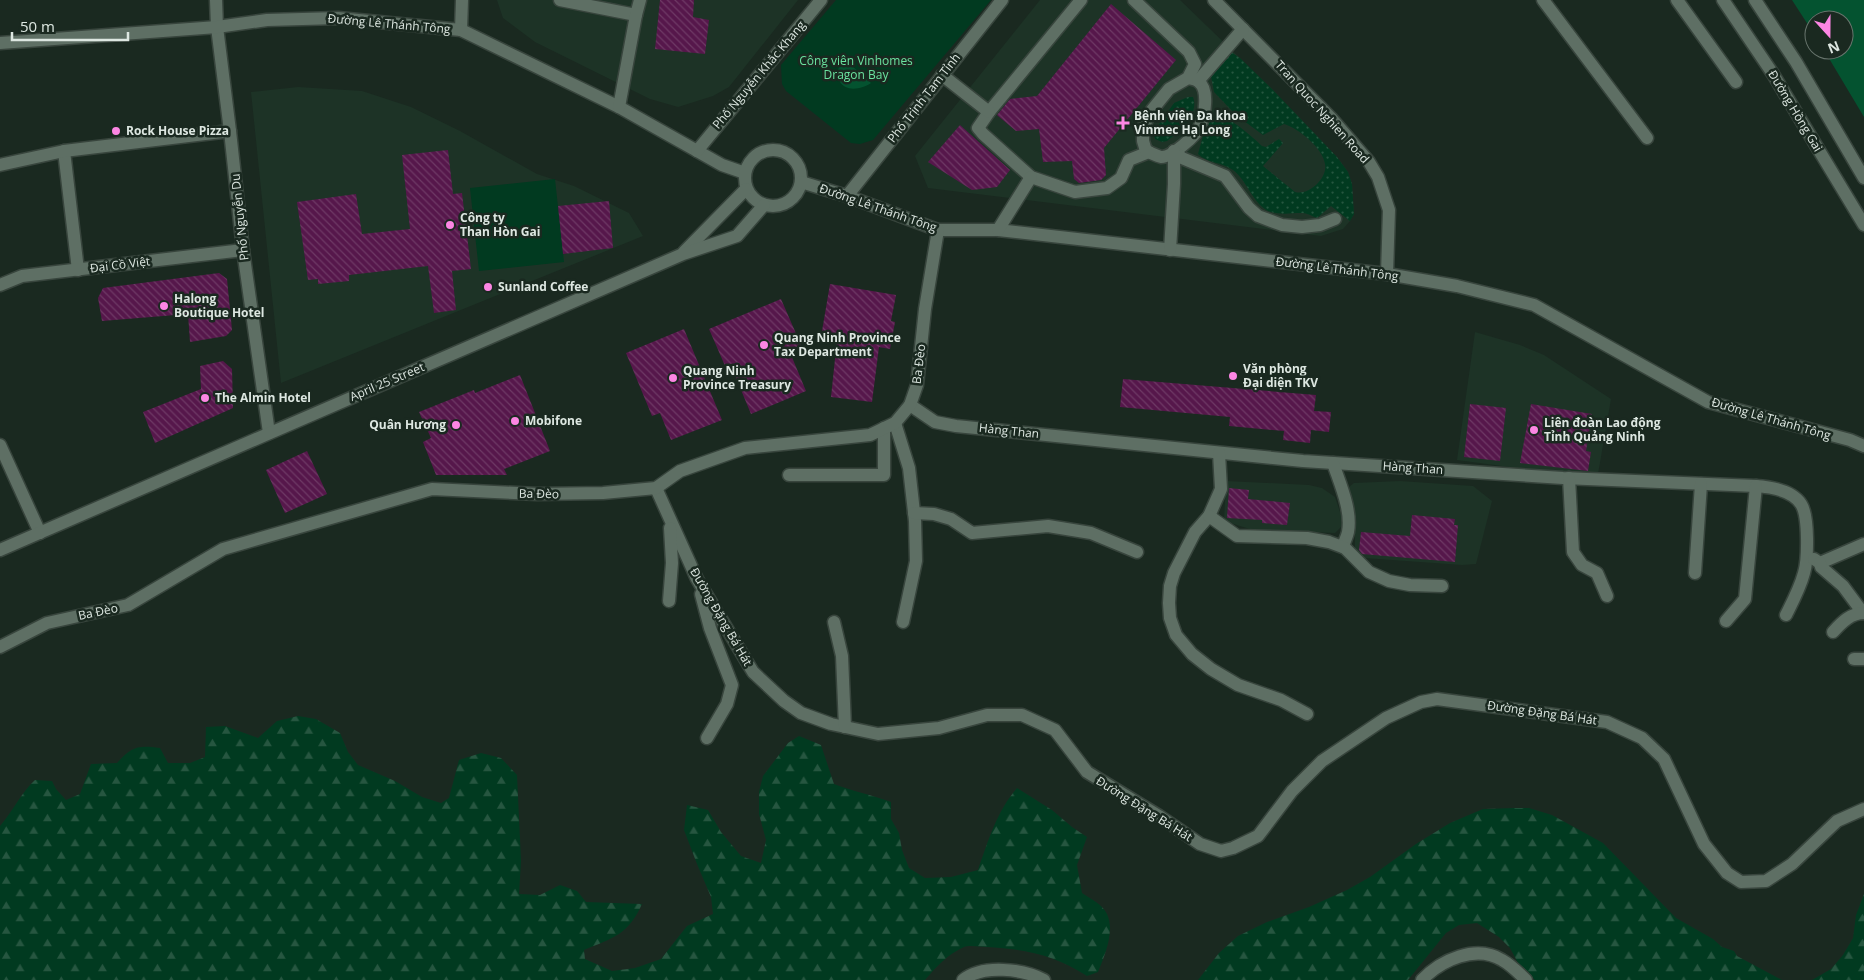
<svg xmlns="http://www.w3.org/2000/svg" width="1864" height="980" viewBox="0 0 1864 980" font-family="'Open Sans',sans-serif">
  <defs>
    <pattern id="grass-dots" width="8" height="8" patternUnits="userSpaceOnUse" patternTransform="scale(1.25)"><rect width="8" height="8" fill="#013a20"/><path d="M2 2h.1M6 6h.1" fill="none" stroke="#265640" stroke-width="1.8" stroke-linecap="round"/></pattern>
    <pattern id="forest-firs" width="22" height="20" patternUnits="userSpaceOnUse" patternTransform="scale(1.25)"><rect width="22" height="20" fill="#013a20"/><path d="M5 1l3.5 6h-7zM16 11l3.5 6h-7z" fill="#265640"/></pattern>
    <pattern id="building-back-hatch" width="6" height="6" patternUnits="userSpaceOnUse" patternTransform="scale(1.25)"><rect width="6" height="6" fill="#56174b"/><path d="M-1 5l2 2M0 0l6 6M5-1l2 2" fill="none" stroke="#6e3965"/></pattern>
  </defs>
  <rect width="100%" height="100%" fill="#1a2920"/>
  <!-- built -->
  <g fill="#1d3326">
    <polygon points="497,0 798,0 729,87 713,96 678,107 650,99 535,42 503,18"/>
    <polygon points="1040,0 1180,0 1273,90 1337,157 1348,172 1352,184 1354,214 1350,221 1343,229 1321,236 928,188 915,156"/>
    <polygon points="298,87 362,91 411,107 460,131 537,174 574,186 629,213 643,236 281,383 251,92"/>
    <polygon points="1475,332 1520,345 1544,355 1611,399 1598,474 1553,473 1457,460"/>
    <polygon points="1226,481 1309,485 1322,488 1335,497 1341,515 1342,526 1335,533 1253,530 1224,521"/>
    <polygon points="1400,481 1473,486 1492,501 1476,564 1462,565 1364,558 1355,552 1355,513 1349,487 1354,483"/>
  </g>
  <!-- grass -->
  <g fill="url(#grass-dots)">
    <path d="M1231 52 1240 58 1273 90 1337 157 1348 172 1352 184 1354 214 1350 221 1331 206 1317 218C1312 216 1307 213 1302 213 1291 213 1282 215 1271 212 1253 206 1248 181 1233 170 1222 162 1207 163 1198 154L1206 125 1213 116C1228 114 1251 136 1262 146L1266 147 1279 139 1283 143 1263 166 1295 192C1309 196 1328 178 1325 164 1323 148 1298 128 1284 124L1263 135 1236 115 1214 92 1211 76 1225 54Z"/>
    <path d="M1188 97H1193C1200 114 1178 132 1167 141L1162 142 1155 139 1153 133 1174 103Z"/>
  </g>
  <!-- forest -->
  <g fill="url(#forest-firs)">
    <path d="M298 716 316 719 340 733 348 752 358 765 395 781 422 797 441 803 449 798 459 760 481 753 501 758 517 775 521 861 519 894 540 895 560 885 577 891 586 902 642 904C628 935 613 938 584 950L585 959 612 971 635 968 661 959 687 926 713 914 711 897 697 864 684 830 687 805 708 810 721 832 741 856 761 863 766 840 759 814V792L763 776 788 743 799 736 821 745 834 784C852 791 872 795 891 802V819L899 833 902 850 909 868 925 878 951 877 978 870C988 841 997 811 1017 788L1052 810 1072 827 1087 837 1077 865 1082 893C1091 899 1102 904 1107 914 1115 931 1105 955 1098 972L1087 976C1055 955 1024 949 987 947 980 947 970 945 964 947 948 954 936 967 925 980H0V826C13 811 21 793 35 780L52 781 56 789 66 800 80 794 91 764 117 763C132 746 138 745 160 748L168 763H190L205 757 206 727 225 726 258 738 277 721Z"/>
    <polygon points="1515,808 1529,808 1552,815 1603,843 1676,918 1713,939 1722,947 1734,951 1737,956 1782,980 1535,980 1518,963 1510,948 1499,937 1477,923 1459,925 1446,933 1408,980 1198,980 1219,953 1238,936 1267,922 1309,907 1347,890 1370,877 1416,844 1450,823 1483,809"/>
    <polygon points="1864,894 1864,980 1812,980 1831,969 1843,955 1853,938 1856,915"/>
  </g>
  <!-- park -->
  <g fill="#013a20">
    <polygon points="836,0 991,0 873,140 860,144 851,143 786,91 782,84 781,65"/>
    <polygon points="555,179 564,262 479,271 470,188"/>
  </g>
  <!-- water -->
  <g fill="#045330">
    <polygon points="1792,0 1864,0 1864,117 1824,50 1844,50 1844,20 1814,20 1814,34"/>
    <path d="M842 57 871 83C862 89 845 93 839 80 836 73 840 63 842 57Z"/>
  </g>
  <!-- building -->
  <g fill="url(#building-back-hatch)">
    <polygon points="660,0 694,0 693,17 709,20 705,54 655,49"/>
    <polygon points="1111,4 1176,60 1104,148 1106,175 1101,180 1079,183 1074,179 1072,161 1043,162 1039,129 1016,131 997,115 1010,99 1037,96"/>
    <polygon points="960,125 1010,170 997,187 972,190 928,162"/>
    <polygon points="448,150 453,194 462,193 471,269 452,271 456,310 434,313 428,266 349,275 349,281 318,284 318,279 308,280 297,202 356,194 362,234 410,229 402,155"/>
    <polygon points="609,201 613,248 563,254 558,206"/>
    <polygon points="219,273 227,279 232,330 226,336 190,342 188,314 102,321 98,298 103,288"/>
    <polygon points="830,284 896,295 891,321 895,322 890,349 879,347 872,402 831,397 837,340 821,337"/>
    <polygon points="781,299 801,345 789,350 806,391 751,414 734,373 729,375 709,329"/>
    <polygon points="684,329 722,420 671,440 660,413 652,416 626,353"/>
    <polygon points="223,361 232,369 233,408 155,443 143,412 201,389 200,366"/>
    <polygon points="520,375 550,451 504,469 507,475 436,475 423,442 431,438 419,412 474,390 475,393"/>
    <polygon points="1123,379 1316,395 1314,411 1331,412 1329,432 1311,430 1310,443 1283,440 1284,431 1229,426 1230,417 1120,407"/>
    <polygon points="1470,404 1506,408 1500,461 1464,457"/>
    <polygon points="1531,404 1592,414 1586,451 1591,452 1588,471 1520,463"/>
    <polygon points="307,451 327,494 285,513 266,470"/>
    <polygon points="1229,488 1249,490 1248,499 1290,503 1287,525 1262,523 1262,520 1227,518"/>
    <polygon points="1412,515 1455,519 1454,525 1458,525 1455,562 1362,554 1359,550 1361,532 1410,536"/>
  </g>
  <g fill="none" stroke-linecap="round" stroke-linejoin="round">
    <defs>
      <g id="minor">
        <polyline points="216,0 217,27 230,131 243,250 269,433"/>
        <polyline points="560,0 636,15"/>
        <polyline points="1081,0 989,112 978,128 983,134 1031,177 1075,192 1107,188 1121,178 1129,160 1149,152"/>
        <path d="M1134 0 1189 52 1195 64 1188 78 1169 89 1152 110 1143 127V141L1146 151C1151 153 1157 156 1161 157 1171 158 1197 135 1200 126 1205 115 1209 90 1199 82 1196 79 1191 79 1188 78"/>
        <polyline points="1214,0 1331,118 1369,162 1378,177 1389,210 1387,274"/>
        <polyline points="1543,0 1647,138"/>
        <polyline points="1677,0 1736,82"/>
        <polyline points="1723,0 1773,74 1864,225"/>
        <polyline points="1755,0 1796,62 1864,178"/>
        <polyline points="461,30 462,0"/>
        <polyline points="0,43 217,27 267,20 338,18 461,30 619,107 722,165 745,173"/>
        <polyline points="942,75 989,112"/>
        <polyline points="1198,81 1243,29"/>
        <polyline points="619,107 636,15 640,0"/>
        <circle cx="773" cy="178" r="28"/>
        <polyline points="64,151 78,270"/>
        <polyline points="697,151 821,0"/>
        <polyline points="1174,151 1182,158 1225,176 1249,208 1258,216 1282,225 1302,227 1320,225 1335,219"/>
        <polyline points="0,165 64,151 230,131"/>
        <polyline points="801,182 847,196 938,230 998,230 1387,274 1457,286 1534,305 1708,402 1850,440 1864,446"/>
        <polyline points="847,196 1002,0"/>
        <polyline points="998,230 1031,177"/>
        <polyline points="1170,250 1174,184 1174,151"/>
        <polyline points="684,252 746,189"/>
        <polyline points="0,285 22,276 243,250"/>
        <path d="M910 405 935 422 956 426 1303 461 1563 478 1756 486C1771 487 1792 490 1801 504 1809 516 1808 560 1804 573 1800 588 1793 601 1786 615"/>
        <polyline points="895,423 909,468 915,521 916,561 903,622"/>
        <polyline points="0,445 40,533"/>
        <polyline points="1219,453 1221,489 1209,516 1195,532 1174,573 1170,586 1169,603 1170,618 1176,635 1192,654 1211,669 1238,685 1281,700 1307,714"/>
        <path d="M1333 463C1340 484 1352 510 1348 532 1347 537 1344 542 1343 547"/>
        <polyline points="789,475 884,475 884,428"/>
        <polyline points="1569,478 1573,552 1582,565 1597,573 1607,596"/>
        <polyline points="656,488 697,579 753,672 784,701 801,713 831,724 878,734 939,728 987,715 1022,715 1055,730 1087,772 1159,816 1200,844 1221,851 1233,848 1258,836 1292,791 1322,761 1386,718 1421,702 1437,699 1607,722 1642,738 1664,759 1704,844 1727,873 1741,882 1766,881 1792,864 1837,821 1864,809"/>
        <polyline points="914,513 934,514 951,519 972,533 1048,526 1091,533 1137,552"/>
        <polyline points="1209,516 1237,536 1307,538 1329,542 1345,548 1369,572 1389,581 1410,585 1442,586"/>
        <polyline points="0,550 683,254 737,236 764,205"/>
        <polyline points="1814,559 1820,563 1864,544"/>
        <polyline points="1820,563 1821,567 1843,586 1863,613"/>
        <polyline points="1695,573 1701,484"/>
        <polyline points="701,594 710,628 732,685 727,704 707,738"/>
        <polyline points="669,601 672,563 670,528"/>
        <polyline points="1726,621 1745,599 1756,486"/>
        <polyline points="834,622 842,656 845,727"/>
        <path d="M1833 632C1842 622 1851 613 1864 613"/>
        <polyline points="0,647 47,623 128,605 223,549 432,489 537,494 603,493 656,488 680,471 745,448 870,435 895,423 910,405 917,385 925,309 938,230"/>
        <polyline points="1854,659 1864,659"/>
        <path d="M963 980C983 964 1023 969 1044 980"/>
        <path d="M1422 980C1441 960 1476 944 1502 960 1511 965 1519 973 1526 980"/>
      </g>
    </defs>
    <!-- minor casing -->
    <use href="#minor" stroke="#38453d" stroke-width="15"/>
    <!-- minor -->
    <use href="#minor" stroke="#5e6f64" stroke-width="12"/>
  </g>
  <!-- markers -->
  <g fill="#fc86e3" stroke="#1a2920" stroke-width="2">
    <path d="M1120.5 115.5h5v5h5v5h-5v5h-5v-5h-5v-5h5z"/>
    <circle cx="116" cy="131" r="5"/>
    <circle cx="450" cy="225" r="5"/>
    <circle cx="488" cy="287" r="5"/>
    <circle cx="164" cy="306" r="5"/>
    <circle cx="764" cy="345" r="5"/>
    <circle cx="1233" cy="376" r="5"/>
    <circle cx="673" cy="378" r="5"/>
    <circle cx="205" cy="398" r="5"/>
    <circle cx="515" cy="421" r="5"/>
    <circle cx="456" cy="425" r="5"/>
    <circle cx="1534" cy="430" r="5"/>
  </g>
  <g text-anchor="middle" stroke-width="5" stroke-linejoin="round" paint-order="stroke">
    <!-- street labels -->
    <g font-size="12" fill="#dde7e1" stroke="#1a2920">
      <text transform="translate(389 24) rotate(5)" y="4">Đường Lê Thánh Tông</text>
      <text transform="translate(759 75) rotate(-50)" y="4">Phố Nguyễn Khắc Khang</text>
      <text transform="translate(924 98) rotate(-52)" y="4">Phố Trịnh Tam Tỉnh</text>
      <text transform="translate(1795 111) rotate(59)" y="4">Đường Hồng Gai</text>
      <text transform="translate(1322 112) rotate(48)" y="4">Tran Quoc Nghien Road</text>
      <text transform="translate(878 208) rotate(19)" y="4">Đường Lê Thánh Tông</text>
      <text transform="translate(240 217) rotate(-96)" y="4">Phố Nguyễn Du</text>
      <text transform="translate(120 265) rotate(-7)" y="4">Đại Cồ Việt</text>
      <text transform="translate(1337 269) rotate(7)" y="4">Đường Lê Thánh Tông</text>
      <text transform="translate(919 364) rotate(-83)" y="4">Ba Đèo</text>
      <text transform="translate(387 382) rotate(-23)" y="4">April 25 Street</text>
      <text transform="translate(1771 419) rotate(16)" y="4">Đường Lê Thánh Tông</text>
      <text transform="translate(1009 431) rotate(6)" y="4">Hàng Than</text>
      <text transform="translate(1413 468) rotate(4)" y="4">Hàng Than</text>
      <text transform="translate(539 494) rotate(1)" y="4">Ba Đèo</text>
      <text transform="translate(98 612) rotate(-12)" y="4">Ba Đèo</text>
      <text transform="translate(721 617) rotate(60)" y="4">Đường Đặng Bá Hát</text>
      <text transform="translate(1542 713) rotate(8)" y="4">Đường Đặng Bá Hát</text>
      <text transform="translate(1144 809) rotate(32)" y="4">Đường Đặng Bá Hát</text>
    </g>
    <!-- park labels -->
    <g font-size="12" fill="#6be3a0" stroke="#1a2920">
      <text x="856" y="65">Công viên Vinhomes<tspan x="856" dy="14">Dragon Bay</tspan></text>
    </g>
    <!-- poi labels -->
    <g font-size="12" font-weight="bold" fill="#dde7e1" stroke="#1a2920" text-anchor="start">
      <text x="1134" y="120">Bệnh viện Đa khoa<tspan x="1134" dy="14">Vinmec Hạ Long</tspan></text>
      <text x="126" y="135">Rock House Pizza</text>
      <text x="460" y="222">Công ty<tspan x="460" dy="14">Than Hòn Gai</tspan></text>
      <text x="498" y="291">Sunland Coffee</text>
      <text x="174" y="303">Halong<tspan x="174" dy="14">Boutique Hotel</tspan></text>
      <text x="774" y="342">Quang Ninh Province<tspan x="774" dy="14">Tax Department</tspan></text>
      <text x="1243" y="373">Văn phòng<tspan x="1243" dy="14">Đại diện TKV</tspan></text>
      <text x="683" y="375">Quang Ninh<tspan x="683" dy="14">Province Treasury</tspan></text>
      <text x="215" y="402">The Almin Hotel</text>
      <text x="525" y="425">Mobifone</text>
      <text x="1544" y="427">Liên đoàn Lao động<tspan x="1544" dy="14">Tỉnh Quảng Ninh</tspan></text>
      <text x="446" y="429" text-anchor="end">Quân Hương</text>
    </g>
  </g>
  <!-- north arrow -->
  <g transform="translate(1829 35) rotate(159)"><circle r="24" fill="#1a2920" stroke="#68756d"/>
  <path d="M0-4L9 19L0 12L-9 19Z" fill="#fc86e3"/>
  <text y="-8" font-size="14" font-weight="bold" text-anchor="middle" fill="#dde7e1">N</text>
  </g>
  <!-- scale -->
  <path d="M12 32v8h116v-8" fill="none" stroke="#dde7e1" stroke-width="2.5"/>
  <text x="20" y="32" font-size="15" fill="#dde7e1" stroke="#1a2920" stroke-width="4" paint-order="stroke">50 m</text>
</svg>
